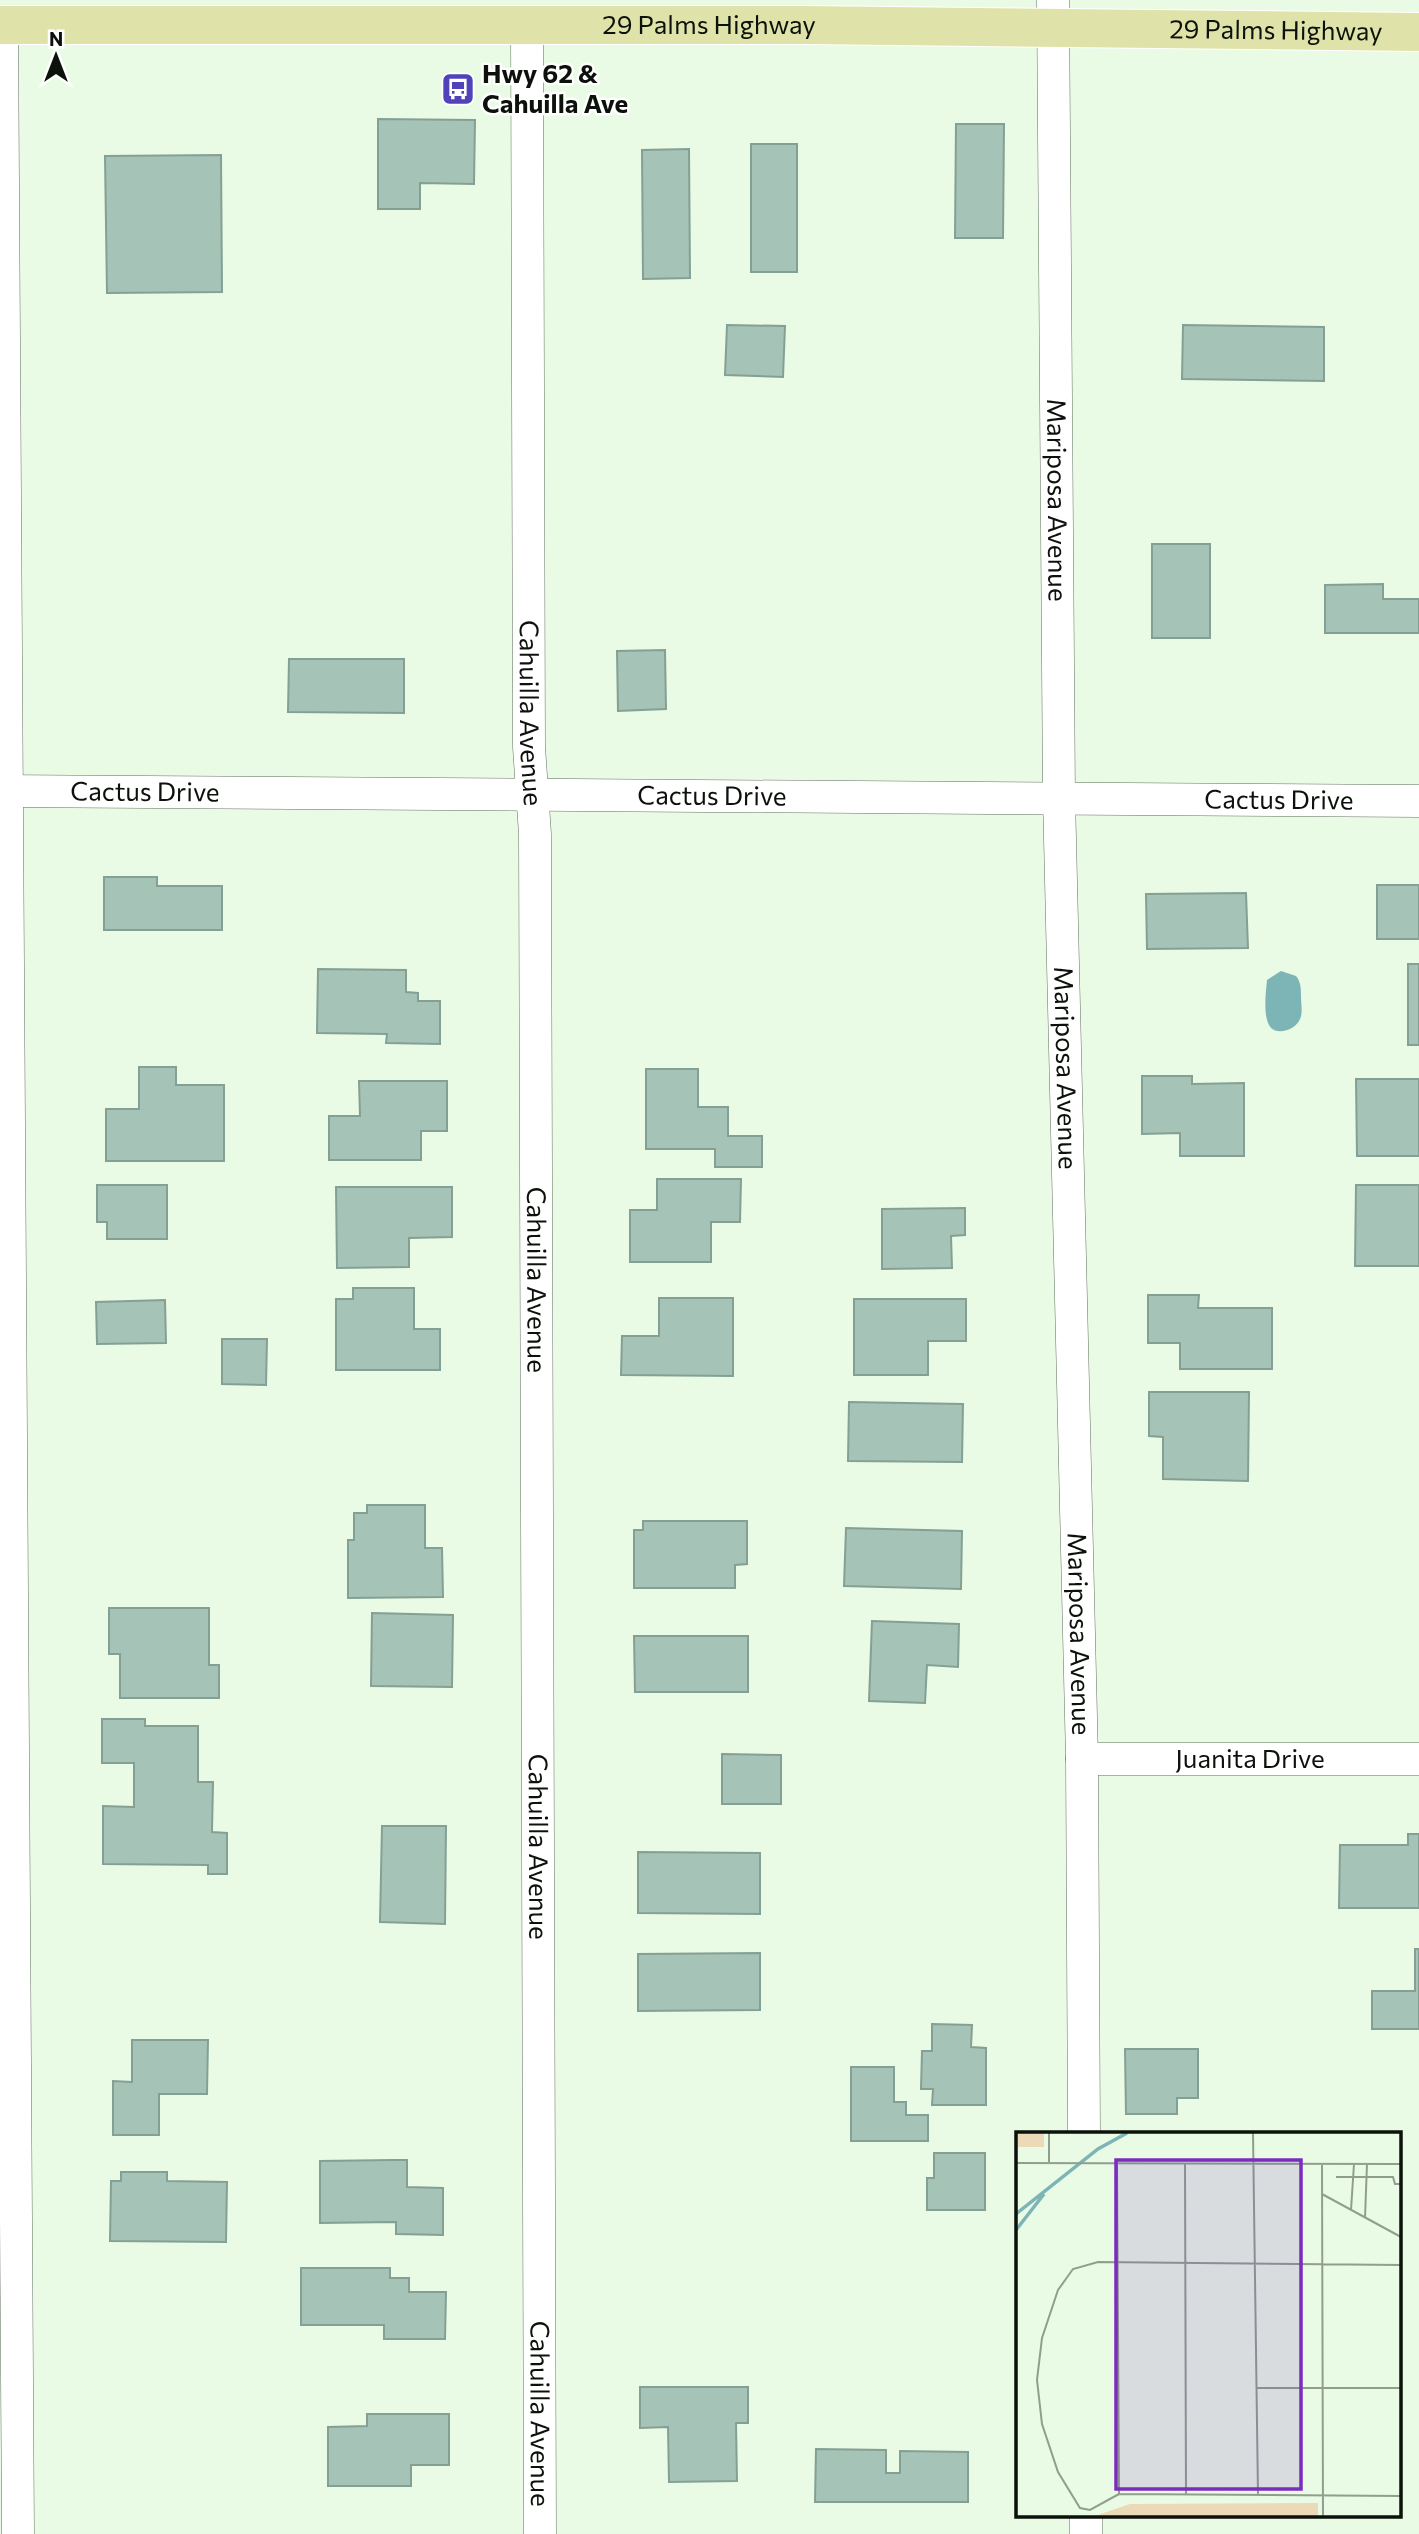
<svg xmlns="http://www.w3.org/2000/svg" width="1419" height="2534" viewBox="0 0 1419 2534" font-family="Commissioner,sans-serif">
  <rect width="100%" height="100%" fill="#e9fbe5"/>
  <!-- water -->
  <path fill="#7db4b5" d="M1281 971 1296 976C1301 982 1301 989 1301 997 1301 1004 1303 1013 1300 1019 1296 1030 1275 1037 1269 1025 1263 1014 1266 992 1267 980Z"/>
  <!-- building -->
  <g fill="#a6c3b7" stroke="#84a094" stroke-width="2">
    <polygon points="378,119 475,120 474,184 420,183 420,209 378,209"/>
    <polygon points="956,124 1004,124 1003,238 955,238"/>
    <rect x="751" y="144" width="46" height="128"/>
    <polygon points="689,149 690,278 643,279 642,150"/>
    <polygon points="221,155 222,292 107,293 105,156"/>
    <polygon points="727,325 785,326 783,377 725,375"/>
    <polygon points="1183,325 1324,327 1324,381 1182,379"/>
    <rect x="1152" y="544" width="58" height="94"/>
    <polygon points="1383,584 1383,599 1419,599 1419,633 1325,633 1325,585"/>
    <polygon points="665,650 666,709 618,711 617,651"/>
    <polygon points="289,659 404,659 404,713 288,712"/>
    <polygon points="104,877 157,877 157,886 222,886 222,930 104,930"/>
    <rect x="1377" y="885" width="42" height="54"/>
    <polygon points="1246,893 1248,948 1147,949 1146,894"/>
    <rect x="1408" y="964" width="11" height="81"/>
    <polygon points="318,969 406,970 406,992 418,993 418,1001 440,1001 440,1044 386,1043 387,1034 317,1033"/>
    <polygon points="139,1067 176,1067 176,1085 224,1085 224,1161 106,1161 106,1109 139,1109"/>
    <polygon points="646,1069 698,1069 698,1107 728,1107 728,1136 762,1136 762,1167 715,1167 715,1149 646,1149"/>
    <polygon points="1142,1076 1192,1076 1192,1084 1244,1083 1244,1156 1180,1156 1180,1133 1142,1134"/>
    <polygon points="1356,1079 1419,1079 1419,1156 1357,1156"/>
    <polygon points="359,1081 447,1081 447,1131 421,1131 421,1160 329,1160 329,1116 360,1116"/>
    <polygon points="657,1179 741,1179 740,1222 711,1222 711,1262 630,1262 630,1210 657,1210"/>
    <polygon points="97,1185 167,1185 167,1239 107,1239 107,1222 97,1222"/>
    <polygon points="1356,1185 1419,1185 1419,1266 1355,1266"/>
    <polygon points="336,1187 452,1187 452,1237 409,1238 409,1267 337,1268"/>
    <polygon points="965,1208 965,1235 951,1236 952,1268 882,1269 882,1209"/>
    <polygon points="353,1288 414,1288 414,1329 440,1329 440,1370 336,1370 336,1299 353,1299"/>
    <polygon points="1148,1295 1199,1295 1198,1308 1272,1308 1272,1369 1180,1369 1180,1343 1148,1343"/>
    <polygon points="659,1298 733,1298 733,1376 621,1375 622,1336 659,1336"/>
    <polygon points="854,1299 966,1299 966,1341 928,1341 928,1375 854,1375"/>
    <polygon points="165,1300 166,1343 97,1344 96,1302"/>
    <polygon points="222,1339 267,1339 266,1385 222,1384"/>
    <polygon points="1149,1392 1249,1392 1248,1481 1163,1479 1163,1437 1149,1436"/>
    <polygon points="849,1402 963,1404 962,1462 848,1461"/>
    <polygon points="367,1505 425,1505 425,1548 442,1548 443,1597 348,1598 348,1540 354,1540 354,1513 367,1513"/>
    <polygon points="643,1521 747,1521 747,1564 735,1565 735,1588 634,1588 634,1530 643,1530"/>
    <polygon points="846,1528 962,1531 961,1589 844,1586"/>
    <polygon points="109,1608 209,1608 209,1665 219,1665 219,1698 120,1698 120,1654 109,1654"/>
    <polygon points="372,1613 453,1615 452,1687 371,1686"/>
    <polygon points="872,1621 959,1624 958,1667 927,1665 925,1703 869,1701"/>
    <polygon points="634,1636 748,1636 748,1692 635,1692"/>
    <polygon points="102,1719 145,1719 145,1726 198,1726 198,1782 213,1782 212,1832 227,1833 227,1874 208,1874 208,1865 103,1864 103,1806 134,1807 134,1763 102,1763"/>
    <polygon points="722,1754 781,1755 781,1804 722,1804"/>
    <polygon points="382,1826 446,1826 445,1924 380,1922"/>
    <polygon points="1408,1834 1419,1834 1419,1908 1339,1908 1340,1845 1408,1845"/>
    <polygon points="638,1852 760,1853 760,1914 638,1913"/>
    <polygon points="1415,1949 1419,1949 1419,2029 1372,2029 1372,1991 1415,1991"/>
    <polygon points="760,1953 760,2010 638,2011 638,1954"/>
    <polygon points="932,2024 972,2025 971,2047 986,2048 986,2105 932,2105 933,2089 921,2089 922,2051 932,2051"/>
    <polygon points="132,2040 208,2040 207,2094 159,2094 159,2135 113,2135 113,2081 132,2082"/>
    <polygon points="1125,2049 1198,2049 1198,2098 1177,2098 1177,2114 1126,2114"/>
    <polygon points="851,2067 894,2067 894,2102 906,2102 906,2115 928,2115 928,2141 851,2141"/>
    <polygon points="934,2153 985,2153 985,2210 927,2210 927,2178 934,2178"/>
    <polygon points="393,2160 407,2160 407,2187 443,2188 443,2235 396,2234 396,2222 320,2223 320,2161"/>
    <polygon points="121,2172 167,2172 167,2181 227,2182 226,2242 110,2241 111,2181 121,2181"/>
    <polygon points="301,2268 390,2268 390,2278 409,2278 409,2292 446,2292 445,2339 384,2339 384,2325 301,2325"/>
    <polygon points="640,2387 748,2387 748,2423 736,2423 737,2481 669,2482 668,2427 640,2428"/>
    <polygon points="367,2414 449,2414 449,2465 411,2465 411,2486 328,2486 328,2427 367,2426"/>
    <polygon points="816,2449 886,2450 886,2473 900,2473 900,2451 968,2452 968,2502 815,2502"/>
  </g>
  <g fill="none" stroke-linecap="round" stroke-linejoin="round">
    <defs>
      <g id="minor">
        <path id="s1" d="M1053 0 1059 797 1082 1759 1084 2133"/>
        <polyline points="2,25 18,2534"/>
        <path id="s2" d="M527 27 529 747 535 834 540 2534"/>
        <path id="s3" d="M0 791 1419 801"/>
        <path id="s4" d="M1082 1759H1419"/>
        <polyline points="1086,2515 1086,2534"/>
      </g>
      <g id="primary">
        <path id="s5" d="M0 25H806L1419 32"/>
      </g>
    </defs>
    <!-- minor casing -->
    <use href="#minor" stroke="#61715e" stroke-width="33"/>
    <!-- primary casing -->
    <use href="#primary" stroke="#fff" stroke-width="40"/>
    <!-- minor -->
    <use href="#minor" stroke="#fff" stroke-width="32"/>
    <!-- primary -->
    <use href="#primary" stroke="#e0e3a9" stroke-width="38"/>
  </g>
  <!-- icons -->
  <defs>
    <symbol id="bus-square" viewBox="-11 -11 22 22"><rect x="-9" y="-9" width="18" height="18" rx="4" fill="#5042b9" stroke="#fff"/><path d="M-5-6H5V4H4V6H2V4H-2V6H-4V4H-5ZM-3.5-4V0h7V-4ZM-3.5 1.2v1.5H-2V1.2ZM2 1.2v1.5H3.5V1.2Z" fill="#fff"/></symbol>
  </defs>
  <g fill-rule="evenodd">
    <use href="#bus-square" x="439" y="70" width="38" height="38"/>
  </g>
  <g text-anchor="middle" stroke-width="5" stroke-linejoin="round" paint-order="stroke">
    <!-- street labels -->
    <g font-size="26" fill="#0c120b" stroke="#fff">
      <text dy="9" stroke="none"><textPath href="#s5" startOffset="709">29 Palms Highway</textPath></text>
      <text dy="9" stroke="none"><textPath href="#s5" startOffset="1276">29 Palms Highway</textPath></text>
      <text dy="9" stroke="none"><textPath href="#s1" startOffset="500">Mariposa Avenue</textPath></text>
      <text dy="9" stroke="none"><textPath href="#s2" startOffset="686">Cahuilla Avenue</textPath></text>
      <text dy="9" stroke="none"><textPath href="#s3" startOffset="145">Cactus Drive</textPath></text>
      <text dy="9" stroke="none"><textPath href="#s3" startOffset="712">Cactus Drive</textPath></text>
      <text dy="9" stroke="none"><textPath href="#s3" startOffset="1279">Cactus Drive</textPath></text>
      <text dy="9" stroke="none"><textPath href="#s1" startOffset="1068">Mariposa Avenue</textPath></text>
      <text dy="9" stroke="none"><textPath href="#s2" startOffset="1253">Cahuilla Avenue</textPath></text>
      <text dy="9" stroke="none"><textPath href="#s1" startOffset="1634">Mariposa Avenue</textPath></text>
      <text dy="9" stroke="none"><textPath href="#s4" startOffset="168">Juanita Drive</textPath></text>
      <text dy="9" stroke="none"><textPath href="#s2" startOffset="1820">Cahuilla Avenue</textPath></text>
      <text dy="9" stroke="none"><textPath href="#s2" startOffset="2387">Cahuilla Avenue</textPath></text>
    </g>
    <!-- poi labels -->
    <g font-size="26" font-weight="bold" fill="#0c120b" stroke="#fff" text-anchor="start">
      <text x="482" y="83">Hwy 62 &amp;<tspan x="482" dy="30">Cahuilla Ave</tspan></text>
    </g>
  </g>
  <!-- overview -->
  <g transform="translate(1016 2132)">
    <rect width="385" height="385" fill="#e9fbe5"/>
    <path d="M0 1H28V15H0ZM302 371V384H79L114 372Z" fill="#ebd9b8"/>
    <path fill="none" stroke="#7db4b5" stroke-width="3.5" d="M0 82 82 17 111 1M0 98 28 62"/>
    <path fill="none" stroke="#919e8e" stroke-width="2" d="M33 1V30M237 1 242 363M0 31 385 32M101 31 103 362M169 31 170 363M306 32 307 384M320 45H377L379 52H385M306 62 385 105M335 78 338 32M349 86 351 32M241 256H385M103 362 74 378 64 376 42 340 26 292 21 248 26 206 42 158 57 137 82 130 385 133M103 362 385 364"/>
    <path fill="#7b2cbf" fill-opacity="0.15" stroke="#7b2cbf" stroke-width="3.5" d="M100 28H285V357H100Z"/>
    <rect width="385" height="385" fill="none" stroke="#0c120b" stroke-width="3.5"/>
  </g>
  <!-- north arrow -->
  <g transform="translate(56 56)" stroke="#ffffff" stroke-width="5" paint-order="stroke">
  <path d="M0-5L12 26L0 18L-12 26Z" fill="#0c120b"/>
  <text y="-10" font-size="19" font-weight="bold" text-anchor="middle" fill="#0c120b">N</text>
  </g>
</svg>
